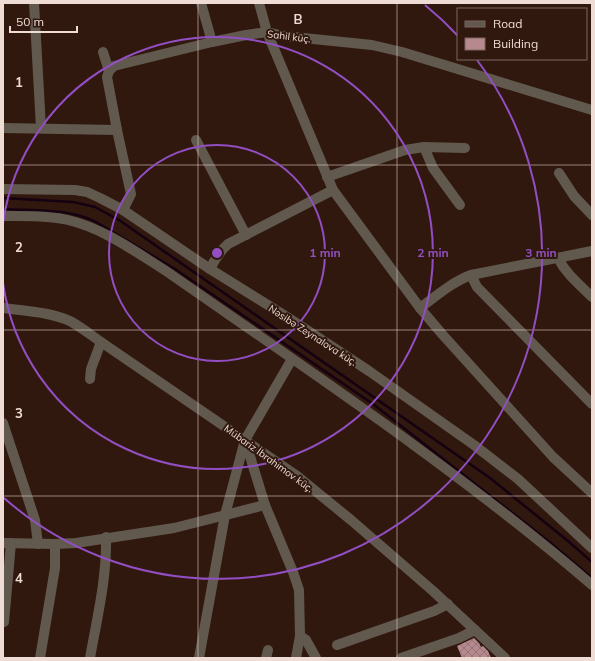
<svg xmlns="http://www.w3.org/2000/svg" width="595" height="661" viewBox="0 0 595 661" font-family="Mulish,sans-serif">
  <defs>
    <pattern id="building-cross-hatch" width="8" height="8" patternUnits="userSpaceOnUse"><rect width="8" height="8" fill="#b5898e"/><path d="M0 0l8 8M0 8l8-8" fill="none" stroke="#947477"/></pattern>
  </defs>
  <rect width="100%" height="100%" fill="#31180e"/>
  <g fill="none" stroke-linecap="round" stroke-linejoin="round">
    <!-- stream -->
    <g stroke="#160112" stroke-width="2.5">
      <polyline points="3,198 73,202 95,207 119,220 490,478 568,541 592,562"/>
      <path d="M3 209C35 211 67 208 96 222L175 269 373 404 547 540 592 578"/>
    </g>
  </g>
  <!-- building -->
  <polygon fill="url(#building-cross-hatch)" points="474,638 479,643 481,647 483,646 488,651 491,658 462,658 457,646"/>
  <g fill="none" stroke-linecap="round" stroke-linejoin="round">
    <!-- minor -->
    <g stroke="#61594e" stroke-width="10">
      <polyline points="34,3 41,128"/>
      <polyline points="201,3 212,42"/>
      <polyline points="259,3 267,32 333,190 420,308 442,334 553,457 592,493"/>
      <polyline points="103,52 109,71"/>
      <polyline points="3,128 117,130 107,77 109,71 114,66 212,42 246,35 267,32 284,36 372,45 402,52 592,110"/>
      <polyline points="117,130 131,194 123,210"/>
      <polyline points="196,140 246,235"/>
      <polyline points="424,147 433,168 460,205"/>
      <polyline points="559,173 574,196 592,215"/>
      <polyline points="327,177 405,150 424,147 465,148"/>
      <polyline points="3,189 75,190 87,192 100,198 123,210 210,269 287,317 369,371 474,445 518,479 592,548"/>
      <path d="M3 216C23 216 48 215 68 220 103 228 136 252 166 271 311 372 458 470 592 585"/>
      <path d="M558 258C566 274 579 284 592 297"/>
      <path d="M210 269C215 259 219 252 228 244L333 190"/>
      <polyline points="471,275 477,287 592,404"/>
      <path d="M3 308C25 311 50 312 70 321 81 327 91 335 101 342L297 476 351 520 433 591 505 658"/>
      <path d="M420 308C436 296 452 282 471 275L592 251"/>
      <polyline points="90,379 91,369 101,342"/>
      <polyline points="3,423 35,520 38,544"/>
      <polyline points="245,440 265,505 293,572 299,590 300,636 296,658"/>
      <polyline points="3,543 55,544 76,543 174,528 265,505"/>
      <polyline points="4,622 11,543"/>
      <polyline points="300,636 306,640 316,658"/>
      <polyline points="337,645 434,611 448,604"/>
      <polyline points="40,658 55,568 55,544"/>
      <path d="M90 658C97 618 107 578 106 537"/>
      <polyline points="199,658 225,515 245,440 292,359"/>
      <polyline points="266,658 268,650"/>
      <polyline points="401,658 459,638 475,630"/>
    </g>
  </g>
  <!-- grid -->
  <path fill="none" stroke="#eedcd5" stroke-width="1" stroke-opacity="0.55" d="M198 3V658M397 3V658M3 165H592M3 330H592M3 496H592"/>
  <!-- distance rings -->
  <g fill="none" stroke="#924fc3" stroke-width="2">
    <circle cx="217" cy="253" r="108"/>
    <path d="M3 223A216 216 0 1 1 3 283"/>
    <path d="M425 5A324 324 0 0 1 458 36M477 60A324 324 0 0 1 4 498"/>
  </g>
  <g text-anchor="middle" stroke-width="4" stroke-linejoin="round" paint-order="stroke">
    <!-- street labels -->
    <g font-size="10" fill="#eedcd5" stroke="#31180e">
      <text transform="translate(289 36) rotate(7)" y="4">Sahil küç.</text>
      <text transform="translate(313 335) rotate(33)" y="4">Nəsibə Zeynalova küç.</text>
      <text transform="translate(269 458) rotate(36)" y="4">Mübariz İbrahimov küç.</text>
    </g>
  </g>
  <g font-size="13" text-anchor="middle" font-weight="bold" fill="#eedcd5" stroke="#31180e" stroke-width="4" stroke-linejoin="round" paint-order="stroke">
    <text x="298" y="24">B</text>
    <text x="19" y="87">1</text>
    <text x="19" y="252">2</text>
    <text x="19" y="418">3</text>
    <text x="19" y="583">4</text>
  </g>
  <circle cx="217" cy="253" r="6" fill="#924fc3" stroke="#31180e" stroke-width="2"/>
  <g font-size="12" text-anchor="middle" font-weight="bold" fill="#924fc3" stroke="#31180e" stroke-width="4" stroke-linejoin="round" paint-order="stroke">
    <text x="325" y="257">1 min</text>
    <text x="433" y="257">2 min</text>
    <text x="541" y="257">3 min</text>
  </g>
  <!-- border -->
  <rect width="595" height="661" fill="none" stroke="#eedcd5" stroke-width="8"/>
  <!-- legend -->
  <rect x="457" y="8" width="130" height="52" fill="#31180e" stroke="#7d665e"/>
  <rect x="465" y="21" width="20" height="6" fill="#61594e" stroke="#7d665e"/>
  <text x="493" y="28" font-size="12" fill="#eedcd5">Road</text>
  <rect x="465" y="38" width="20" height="12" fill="#b5898e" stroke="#7d665e"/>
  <text x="493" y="48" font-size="12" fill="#eedcd5">Building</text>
  <!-- scale -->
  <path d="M10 26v6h67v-6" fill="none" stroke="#eedcd5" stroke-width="2"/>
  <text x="16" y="26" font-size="12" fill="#eedcd5" stroke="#31180e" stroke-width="3" paint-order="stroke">50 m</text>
</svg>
